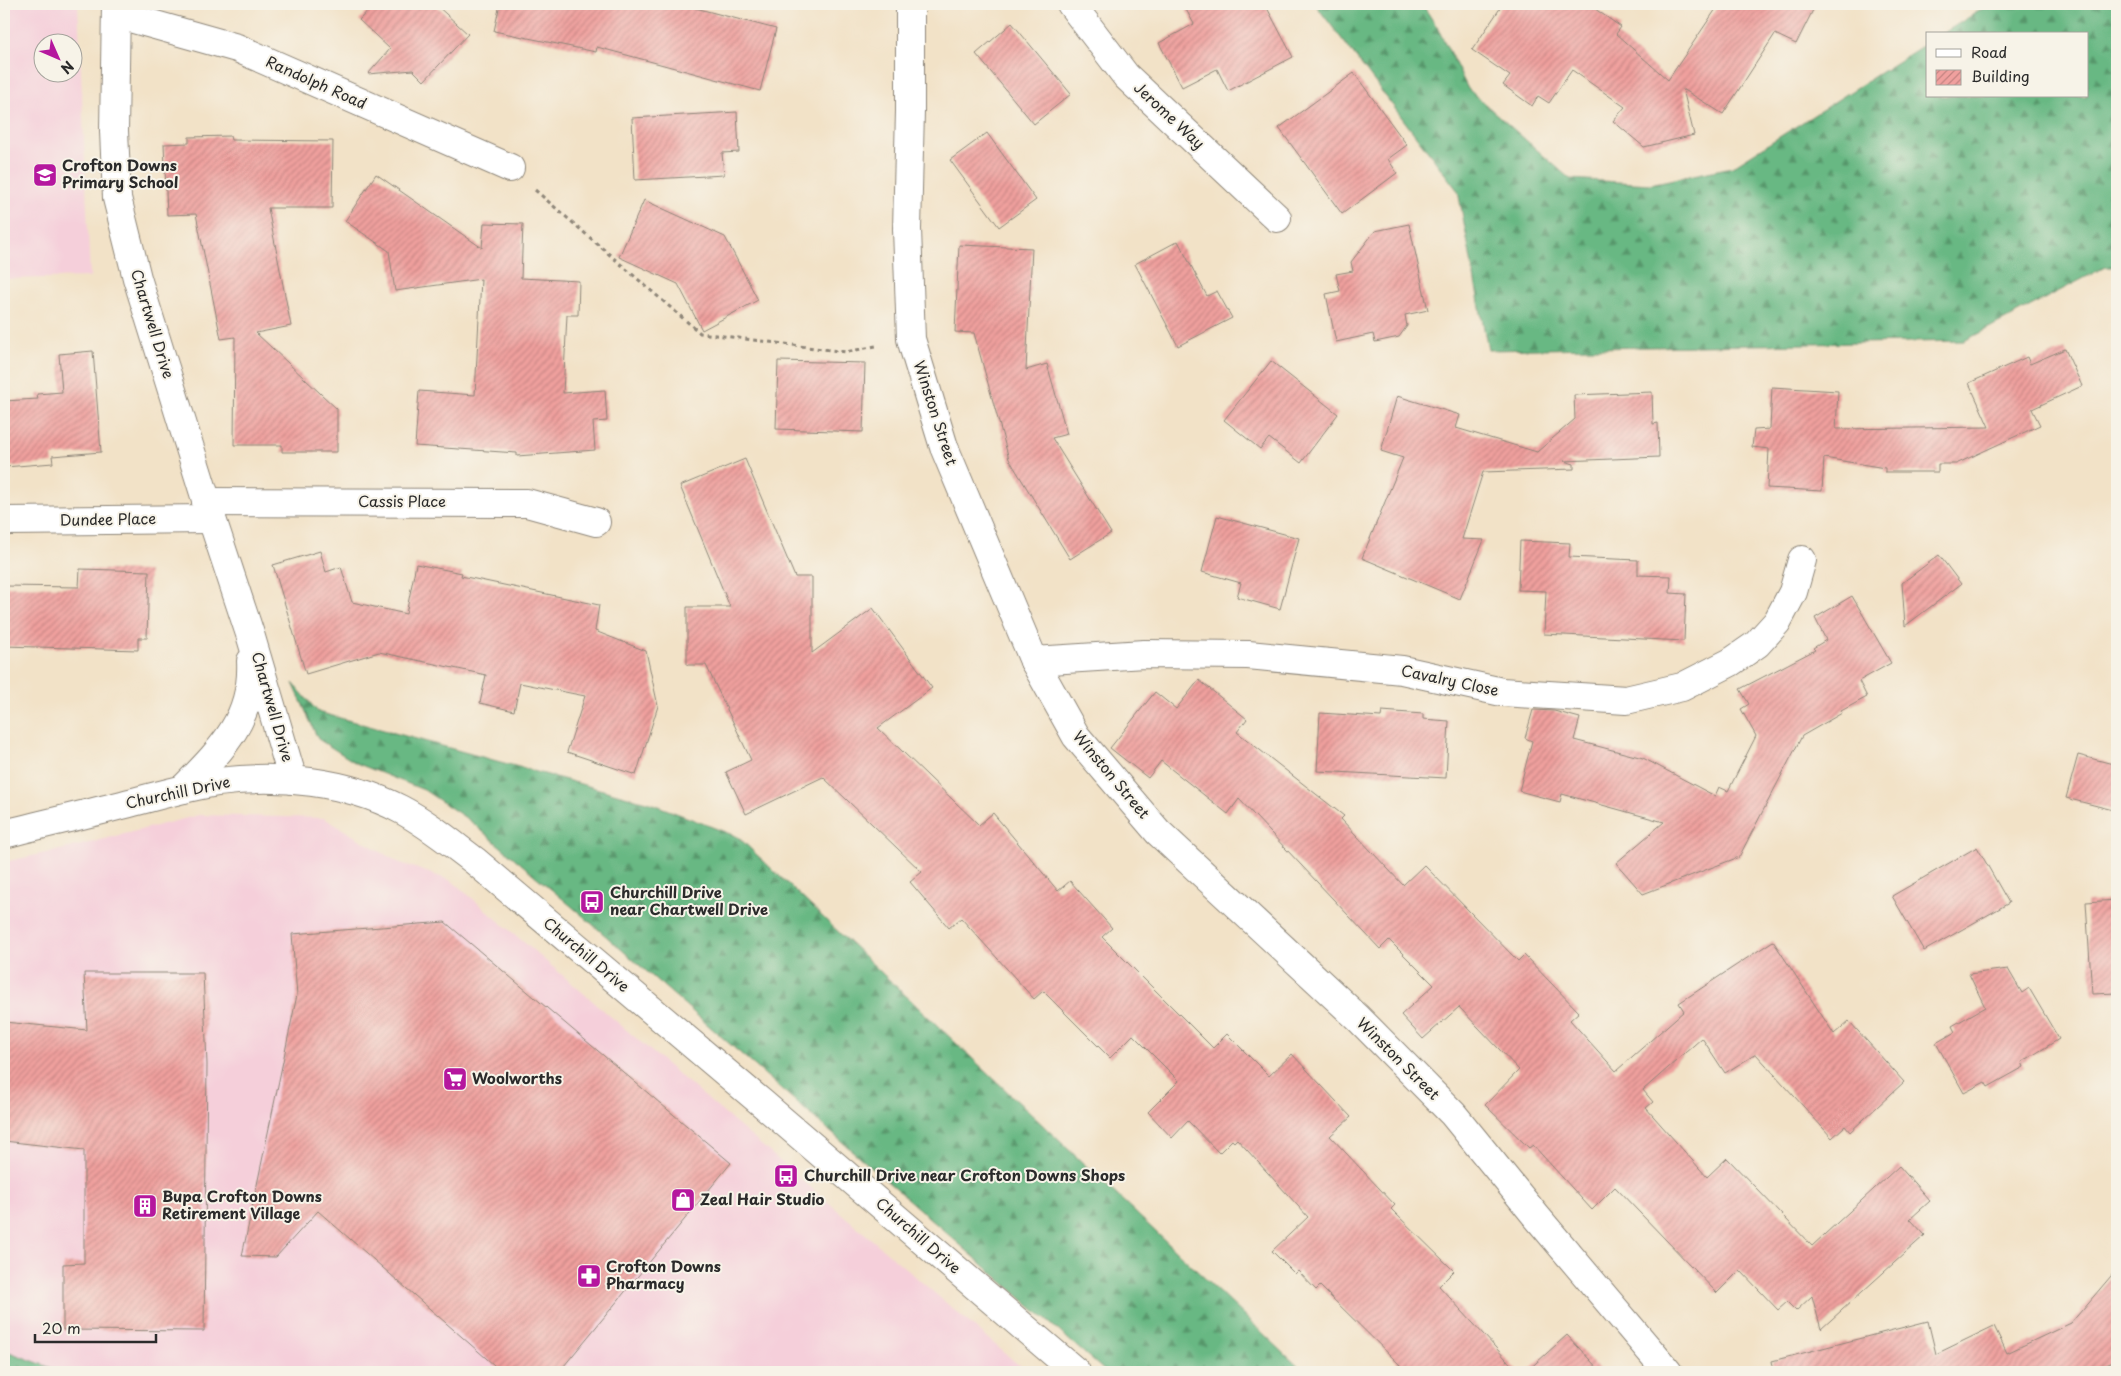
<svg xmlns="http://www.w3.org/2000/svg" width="2121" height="1376" viewBox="0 0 2121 1376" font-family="'Playpen Sans',sans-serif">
  <defs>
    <pattern id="forest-firs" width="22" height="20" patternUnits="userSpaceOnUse" patternTransform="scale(1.25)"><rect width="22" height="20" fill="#68b883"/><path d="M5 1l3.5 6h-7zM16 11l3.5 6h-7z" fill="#56966b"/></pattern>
    <pattern id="building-hatch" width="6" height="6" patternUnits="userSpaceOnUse" patternTransform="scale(1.25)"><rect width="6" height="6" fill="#f0a09e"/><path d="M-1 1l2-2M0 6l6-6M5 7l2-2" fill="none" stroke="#c38381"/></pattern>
  </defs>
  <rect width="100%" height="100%" fill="#f7f3e8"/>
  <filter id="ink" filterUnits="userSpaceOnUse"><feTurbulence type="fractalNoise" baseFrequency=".02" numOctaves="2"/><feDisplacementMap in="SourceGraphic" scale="10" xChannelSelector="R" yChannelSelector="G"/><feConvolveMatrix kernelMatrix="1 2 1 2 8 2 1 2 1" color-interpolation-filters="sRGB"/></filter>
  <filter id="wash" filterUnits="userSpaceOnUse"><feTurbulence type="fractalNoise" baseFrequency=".0096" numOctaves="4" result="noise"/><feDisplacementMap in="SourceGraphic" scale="20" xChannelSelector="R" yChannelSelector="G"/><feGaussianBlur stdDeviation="1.12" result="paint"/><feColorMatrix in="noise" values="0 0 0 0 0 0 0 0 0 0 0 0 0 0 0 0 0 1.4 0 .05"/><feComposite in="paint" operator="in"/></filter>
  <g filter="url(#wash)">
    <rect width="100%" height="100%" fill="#f2e2c7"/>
    <!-- built -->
    <g fill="#f5cfda" fill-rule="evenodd">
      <path d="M4 4H78L90 277 4 279ZM42 42H72V72H42Z"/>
      <polygon points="199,815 324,818 398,862 452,881 1027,1372 62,1372 4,1350 4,862 69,848"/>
    </g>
    <!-- forest -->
    <g fill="url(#forest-firs)" stroke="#4a7257">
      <polygon points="1315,4 1422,4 1437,27 1468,89 1570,179 1650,184 1732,167 1927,43 1927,96 2087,96 2087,34 1942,34 1990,4 2117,4 2117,267 2105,267 1964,341 1488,350 1458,191"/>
      <polygon points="293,683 318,712 650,803 738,837 1304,1372 1106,1372 583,916 469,820 424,790 356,763 318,739"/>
      <polygon points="4,1350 62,1372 4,1372"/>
    </g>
    <g id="blocks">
      <!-- building -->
      <g fill="url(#building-hatch)">
        <polygon points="374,4 435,4 468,34 424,81 413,70 368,74 390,49 359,20"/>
        <polygon points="500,4 680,4 776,29 760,91 597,47 596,52 494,31"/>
        <polygon points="1183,4 1265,4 1293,57 1228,91 1217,69 1182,87 1159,43 1194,24"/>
        <polygon points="1503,4 1588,4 1621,27 1616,34 1668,80 1718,6 1714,4 1816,4 1796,44 1775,34 1723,114 1683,89 1694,135 1644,147 1613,121 1625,107 1572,70 1549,103 1538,96 1532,106 1503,85 1510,76 1472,50"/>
        <polygon points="1012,23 1071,94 1034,124 976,54"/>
        <polygon points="1354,73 1407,145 1388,159 1397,173 1342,214 1279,128"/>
        <polygon points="737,112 739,152 722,153 724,175 635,180 632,118"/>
        <polygon points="987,133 1036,200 999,227 950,160"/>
        <polygon points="230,136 231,140 333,141 332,208 268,208 291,326 256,333 337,409 337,452 282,452 282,445 234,445 235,337 221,339 196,214 167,215 164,144 189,143 189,137"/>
        <polygon points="376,174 482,248 484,223 523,224 521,278 579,281 578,315 567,315 563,393 605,390 607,421 593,422 595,450 517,456 517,453 415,446 419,391 475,395 481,279 395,291 389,251 345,221"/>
        <polygon points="644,200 725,237 758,300 702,330 678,284 619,257"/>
        <polygon points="1409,224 1428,310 1405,315 1407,326 1399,337 1375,342 1373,334 1336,342 1326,294 1340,291 1336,274 1353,271 1351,262 1375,231"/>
        <polygon points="1178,241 1207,296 1217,291 1232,318 1178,346 1135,264"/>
        <polygon points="959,245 1032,248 1026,370 1047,364 1067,434 1052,438 1111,533 1070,559 1009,459 974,333 955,332"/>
        <polygon points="2065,349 2082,386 2032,409 2040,425 1956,464 1938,464 1938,472 1885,472 1885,468 1824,458 1822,491 1767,488 1769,449 1752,447 1754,430 1770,429 1772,387 1838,391 1836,429 1989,427 1969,383 2027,357 2030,364"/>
        <polygon points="93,351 101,452 52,456 53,463 5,467 4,401 38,399 37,394 62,392 59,354"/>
        <polygon points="778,361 865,363 863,432 776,429"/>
        <polygon points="1271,361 1338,414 1301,463 1269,438 1260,449 1224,420"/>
        <polygon points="1652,392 1653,424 1658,423 1659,457 1564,461 1574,464 1574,469 1483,472 1462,539 1484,540 1460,599 1362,558 1403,458 1381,451 1397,396 1460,415 1456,428 1537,452 1575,419 1574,395"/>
        <polygon points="745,459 795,577 812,577 812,653 873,608 932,688 878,728 979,825 993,813 1058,891 1070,881 1112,928 1102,937 1213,1048 1227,1034 1269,1076 1292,1054 1351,1117 1330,1136 1395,1205 1391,1209 1454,1271 1439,1286 1518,1372 1407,1372 1320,1286 1316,1290 1298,1271 1295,1274 1272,1251 1308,1217 1237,1139 1234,1142 1232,1140 1219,1153 1188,1121 1172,1138 1148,1112 1179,1081 1133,1035 1110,1058 1043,991 1034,999 961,918 949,928 910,882 922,872 823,777 746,814 726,772 751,760 706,665 687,665 687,607 730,607 680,486"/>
        <polygon points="1217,516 1299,538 1280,609 1237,597 1241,583 1202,572"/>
        <polygon points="1520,541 1570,543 1569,557 1638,560 1638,575 1671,576 1670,593 1686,594 1684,641 1544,634 1546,591 1518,590"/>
        <polygon points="320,551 326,572 341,567 352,602 406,614 416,564 462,573 461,576 599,605 595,631 646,651 658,706 636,775 567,752 585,696 520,683 514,711 480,703 486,675 379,652 306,674 273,565"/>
        <polygon points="1939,555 1961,584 1905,626 1902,583"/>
        <polygon points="80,569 149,571 147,638 138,638 138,650 4,646 4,586 79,587"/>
        <polygon points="1852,596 1891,663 1859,681 1867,697 1841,711 1842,713 1802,736 1739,857 1643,894 1616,863 1664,822 1562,794 1560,802 1519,791 1532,741 1525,738 1533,710 1554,711 1580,718 1574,740 1643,758 1715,796 1719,787 1728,791 1756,736 1741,709 1749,704 1740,689 1815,650 1813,648 1826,640 1815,618"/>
        <polygon points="1199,680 1247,719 1237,732 1344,816 1341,819 1403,885 1424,865 1518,961 1524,955 1579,1012 1570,1020 1616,1071 1684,1011 1679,1003 1773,941 1834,1034 1849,1021 1904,1082 1850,1132 1845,1126 1832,1138 1756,1054 1725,1073 1702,1038 1643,1090 1653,1102 1646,1108 1707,1177 1727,1158 1812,1246 1899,1166 1930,1201 1910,1219 1925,1235 1821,1329 1812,1296 1796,1311 1787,1302 1778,1310 1740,1270 1717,1293 1615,1187 1592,1210 1533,1145 1529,1148 1485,1105 1519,1070 1459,1007 1423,1039 1401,1015 1434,985 1389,940 1380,949 1239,799 1228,814 1161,761 1148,778 1110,748 1155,692 1176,709"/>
        <polygon points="1382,711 1423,714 1423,719 1449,721 1446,778 1317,771 1320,713 1381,717"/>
        <polygon points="2078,755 2117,765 2117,811 2066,798"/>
        <polygon points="1977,847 2009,903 1924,951 1892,896"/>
        <polygon points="2117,900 2117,993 2092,994 2086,902"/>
        <polygon points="445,922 731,1163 559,1372 502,1372 318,1211 276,1257 242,1256 297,995 292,934"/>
        <polygon points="2008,969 2022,993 2029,988 2059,1039 2022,1062 2024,1067 1988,1087 1985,1082 1964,1093 1936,1043 1955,1032 1952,1026 1985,1007 1969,974"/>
        <polygon points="84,973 203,973 207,1064 204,1331 63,1330 63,1264 84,1263 84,1150 4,1141 4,1022 87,1030"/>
        <polygon points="2117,1269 2117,1360 2091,1372 1774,1372 1772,1361 1928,1321 1936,1354 1994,1326 2007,1353 2071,1323"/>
        <polygon points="1567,1335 1601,1372 1526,1372"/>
      </g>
    </g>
  </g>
  <g filter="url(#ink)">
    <use href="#blocks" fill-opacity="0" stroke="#8e8679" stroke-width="1"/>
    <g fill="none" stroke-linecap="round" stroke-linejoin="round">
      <defs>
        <g id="minor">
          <polyline points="116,4 114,131 117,198 137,278 212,519 250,634 293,780"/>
          <polyline points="910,4 910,111 907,229 911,339 944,447 1034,661 1076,736 1158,832 1358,1018 1453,1114 1536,1216 1668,1372"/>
          <polyline points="1071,4 1126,76 1277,218"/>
          <polyline points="116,14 237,48 510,168"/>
          <polyline points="206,502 527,503 596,522"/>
          <polyline points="4,521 212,519"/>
          <polyline points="1034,661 1144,654 1248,655 1402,670 1502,692 1626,700 1682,687 1731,662 1757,644 1777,622 1793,592 1802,560"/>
          <path d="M183 789C220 751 254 719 251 661"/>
        </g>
        <path id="major" d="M4 834C43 824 83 815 122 805 154 797 186 787 218 782 279 774 346 781 400 809 427 823 451 843 475 861L762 1103 1076 1372"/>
      </defs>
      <!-- minor casing -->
      <use href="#minor" stroke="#8e8679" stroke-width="30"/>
      <!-- major casing -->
      <use href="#major" stroke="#8e8679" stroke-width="30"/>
      <!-- path -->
      <polyline stroke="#8e8679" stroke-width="3" stroke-dasharray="4 4" stroke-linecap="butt" points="535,190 700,333 846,352 876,346"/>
      <!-- minor -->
      <use href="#minor" stroke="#fff" stroke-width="28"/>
      <!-- major -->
      <use href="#major" stroke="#fff" stroke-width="28"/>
    </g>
  </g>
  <!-- icons -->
  <defs>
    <symbol id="school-square" viewBox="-11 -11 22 22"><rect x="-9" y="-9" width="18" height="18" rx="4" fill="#b5179e" stroke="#f7f3e8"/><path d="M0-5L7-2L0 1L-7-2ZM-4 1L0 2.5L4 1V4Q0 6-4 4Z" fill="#fff"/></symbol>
    <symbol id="bus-square" viewBox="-11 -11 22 22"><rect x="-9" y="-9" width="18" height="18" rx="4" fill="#b5179e" stroke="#f7f3e8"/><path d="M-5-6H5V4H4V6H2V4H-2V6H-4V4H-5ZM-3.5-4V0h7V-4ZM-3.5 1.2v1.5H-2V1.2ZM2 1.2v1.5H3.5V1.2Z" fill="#fff"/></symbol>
    <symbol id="supermarket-square" viewBox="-11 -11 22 22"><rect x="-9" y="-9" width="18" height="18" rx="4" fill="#b5179e" stroke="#f7f3e8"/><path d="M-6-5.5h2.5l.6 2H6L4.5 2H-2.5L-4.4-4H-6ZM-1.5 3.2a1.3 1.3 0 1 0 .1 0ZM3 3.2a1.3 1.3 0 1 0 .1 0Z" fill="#fff"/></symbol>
    <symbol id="shop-square" viewBox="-11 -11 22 22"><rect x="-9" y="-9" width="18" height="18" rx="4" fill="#b5179e" stroke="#f7f3e8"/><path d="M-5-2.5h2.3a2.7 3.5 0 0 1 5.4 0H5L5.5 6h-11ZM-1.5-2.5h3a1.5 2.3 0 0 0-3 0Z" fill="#fff"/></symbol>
    <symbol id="building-square" viewBox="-11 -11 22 22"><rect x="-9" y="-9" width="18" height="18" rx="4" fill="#b5179e" stroke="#f7f3e8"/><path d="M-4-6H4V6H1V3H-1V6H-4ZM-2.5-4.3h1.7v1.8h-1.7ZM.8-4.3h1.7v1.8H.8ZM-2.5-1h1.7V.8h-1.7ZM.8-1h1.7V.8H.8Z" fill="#fff"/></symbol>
    <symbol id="pharmacy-square" viewBox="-11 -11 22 22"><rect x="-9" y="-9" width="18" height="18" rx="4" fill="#b5179e" stroke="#f7f3e8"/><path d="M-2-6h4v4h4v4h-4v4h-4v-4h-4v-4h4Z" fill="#fff"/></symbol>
  </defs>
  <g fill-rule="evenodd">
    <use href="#school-square" x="31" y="161" width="28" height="28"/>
    <use href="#bus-square" x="578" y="888" width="28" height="28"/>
    <use href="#supermarket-square" x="441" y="1065" width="28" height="28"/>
    <use href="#bus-square" x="772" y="1162" width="28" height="28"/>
    <use href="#shop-square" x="669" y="1186" width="28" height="28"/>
    <use href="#building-square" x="131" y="1192" width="28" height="28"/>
    <use href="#pharmacy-square" x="575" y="1262" width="28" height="28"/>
  </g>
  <g text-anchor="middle" stroke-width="4" stroke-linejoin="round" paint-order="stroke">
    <!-- street labels -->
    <g font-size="15" fill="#2b2b2b" stroke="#f7f3e8">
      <text transform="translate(316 83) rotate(24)" y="5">Randolph Road</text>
      <text transform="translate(1169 116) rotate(43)" y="5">Jerome Way</text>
      <text transform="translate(152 324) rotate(73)" y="5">Chartwell Drive</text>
      <text transform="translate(935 413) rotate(72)" y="5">Winston Street</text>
      <text x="402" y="507">Cassis Place</text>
      <text transform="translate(108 520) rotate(-1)" y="5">Dundee Place</text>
      <text transform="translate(1450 681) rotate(12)" y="5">Cavalry Close</text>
      <text transform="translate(272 707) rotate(74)" y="5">Chartwell Drive</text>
      <text transform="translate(1111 775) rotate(50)" y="5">Winston Street</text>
      <text transform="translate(178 793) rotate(-12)" y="5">Churchill Drive</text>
      <text transform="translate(586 955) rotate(40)" y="5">Churchill Drive</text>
      <text transform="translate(1398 1059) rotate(45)" y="5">Winston Street</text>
      <text transform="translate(918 1236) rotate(41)" y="5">Churchill Drive</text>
    </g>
    <!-- poi labels -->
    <g font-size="15" font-weight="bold" fill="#2b2b2b" stroke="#f7f3e8" text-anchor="start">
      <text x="62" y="171">Crofton Downs<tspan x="62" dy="17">Primary School</tspan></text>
      <text x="610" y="898">Churchill Drive<tspan x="610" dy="17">near Chartwell Drive</tspan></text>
      <text x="472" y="1084">Woolworths</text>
      <text x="804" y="1181">Churchill Drive near Crofton Downs Shops</text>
      <text x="162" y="1202">Bupa Crofton Downs<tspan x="162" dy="17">Retirement Village</tspan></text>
      <text x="700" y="1205">Zeal Hair Studio</text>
      <text x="606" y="1272">Crofton Downs<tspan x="606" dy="17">Pharmacy</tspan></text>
    </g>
  </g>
  <!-- margin -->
  <rect width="2121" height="1376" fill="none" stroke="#f7f3e8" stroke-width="20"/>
  <!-- legend -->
  <rect x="1926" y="32" width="162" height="65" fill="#f7f3e8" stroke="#a5a39c"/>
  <rect x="1936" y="49" width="25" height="8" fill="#ffffff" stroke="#a5a39c"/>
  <text x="1971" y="58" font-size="15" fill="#2b2b2b">Road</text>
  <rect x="1936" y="70" width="25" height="15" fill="url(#building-hatch)" stroke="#a5a39c"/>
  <text x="1971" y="82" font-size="15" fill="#2b2b2b">Building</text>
  <!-- north arrow -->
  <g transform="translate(58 58) rotate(135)"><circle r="24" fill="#f7f3e8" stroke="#a5a39c"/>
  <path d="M0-4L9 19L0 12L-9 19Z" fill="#b5179e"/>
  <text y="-8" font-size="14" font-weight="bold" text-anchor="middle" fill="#2b2b2b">N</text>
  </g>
  <!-- scale -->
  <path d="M35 1334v8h121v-8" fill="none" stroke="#2b2b2b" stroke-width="2.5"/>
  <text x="42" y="1334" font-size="15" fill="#2b2b2b" stroke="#f7f3e8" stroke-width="4" paint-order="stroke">20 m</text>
</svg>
